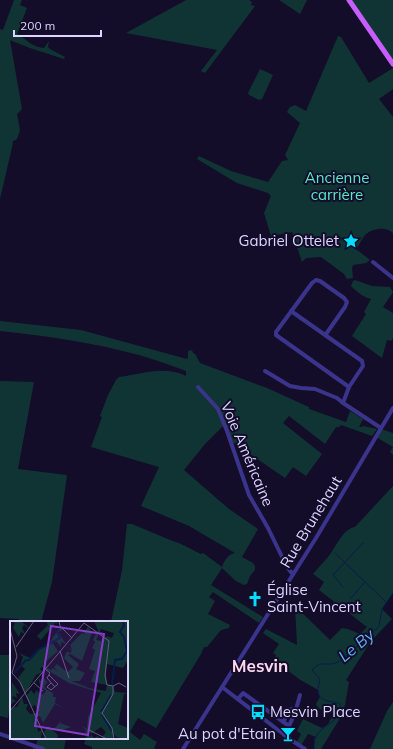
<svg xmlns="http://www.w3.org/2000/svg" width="393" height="749" viewBox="0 0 393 749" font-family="Mulish,sans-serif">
  <rect width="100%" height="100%" fill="#130d29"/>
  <!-- green -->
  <g fill="#103433">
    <path d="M14 0H22L20 5 27 8 17 34C28 40 31 47 44 48L49 41 48 47 50 49 65 57 64 59 30 48 2 37 10 40 22 109 17 114 20 130 17 139 12 142 13 143 0 199V29L3 30Z"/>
    <polygon points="186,0 249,0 252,2 251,5 255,6 205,73 201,71 217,50 126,33"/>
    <polygon points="279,0 307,0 300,14"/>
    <polygon points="349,0 393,0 393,64"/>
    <path d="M338 36 341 37 369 83 393 68V89L379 99 393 117V233C386 226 372 228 365 235 362 239 359 245 356 249L370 260 366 263 353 265 352 268 353 278 347 279 344 274 321 257 306 258 302 262 292 232 271 236 264 213 271 196 268 193 237 183 197 159 199 156 231 171 268 182 282 161 288 160 285 155 300 123 287 112 290 107 295 105 306 111Z"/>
    <polygon points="260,69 273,75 262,99 259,100 249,95 248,93"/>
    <path d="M355 280 372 286 390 287 393 292 383 307 393 313V338L391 341 387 340 382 358 352 336 366 314 364 312 371 299C363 297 357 292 351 286L353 281Z"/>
    <path d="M0 321 81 330 187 359 188 358V351L192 350 193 353 195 354 200 363 267 388 309 407V409L346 422 350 411 363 419 359 427H362L363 426 377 429 372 436 341 425 339 427H336L325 444 289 416 283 423 322 454 306 476 293 467 285 478 234 443 231 444 224 425 205 444 184 470 229 509 258 529 242 557 253 563 255 566V570L250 576 247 584 244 585 236 581 222 568 211 585 263 617 259 623 213 592 209 597 215 601 208 614 230 625 229 628 221 630 207 647H204L201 654 156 728 138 718 130 732 140 740 144 734 157 742 154 748 156 749H92V747L84 744 86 738H127V622H111L122 570 127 524H132L175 542 179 543 201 554 203 553 222 567C224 561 228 554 235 553L189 526 141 506 159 467 91 447 102 417 100 416 108 395 116 380 119 377C141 374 165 365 186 376V371C126 347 64 338 0 331Z"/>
    <polygon points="0,381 34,382 18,469 67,475 52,582 41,622 19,622 19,619 0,618"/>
    <polygon points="381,429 393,433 393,455 390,452 393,447 376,437 380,434"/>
    <path d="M393 486V593L382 609 392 619 371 641 346 680 349 682 345 705 342 715 321 749H314V739L316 737 308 734 300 747 296 744 301 734 297 731 303 719 322 728 328 724 334 713 332 710C325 711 319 711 316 704L320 697 318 690 299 679 274 660 276 655 273 653 279 644 263 633 266 629 297 645 295 606 330 640 342 628 348 629 360 634 367 627 319 590 324 582 313 574C318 568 323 563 328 557 336 548 342 529 355 527Z"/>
    <polygon points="11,650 11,700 8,718 0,716 0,718 0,655 9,655"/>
    <polygon points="393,702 393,749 370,749 387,711"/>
    <polygon points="38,738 66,738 64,749 43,749 37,747 37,749 33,749 34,746 36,746"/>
  </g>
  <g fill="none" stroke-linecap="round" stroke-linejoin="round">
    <!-- stream -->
    <g stroke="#051c4a" stroke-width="1">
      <polyline points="335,553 385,601"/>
      <polyline points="343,587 333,575 363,543"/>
      <polyline points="350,599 364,583"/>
      <path d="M314 749C313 724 335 728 342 709L339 703C332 701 319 702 318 692 317 688 320 683 320 679L312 670 319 664H332L338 662 354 650 368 634 377 629 379 626 382 609 393 593"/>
    </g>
    <!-- minor -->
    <g stroke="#3a348c" stroke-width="4">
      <polyline points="373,262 393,278"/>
      <polyline points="291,311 362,361 363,366 349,387 343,403 381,428"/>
      <polyline points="326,334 345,307 347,302 344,298 320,281 316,280 312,283 276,332 276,335 349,387"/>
      <polyline points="265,371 290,386 301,388 315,389 337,398 343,403"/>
      <polyline points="198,387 218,409 227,431 249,495 268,528 286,565 290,571 293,574"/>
      <polyline points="222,687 291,740 305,749"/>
      <polyline points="238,699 243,693 289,726 284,735"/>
      <polyline points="283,722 291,709"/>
      <polyline points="289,726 295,713 300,695"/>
      <polyline points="0,734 43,749"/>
      <polyline points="183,749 316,538 393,408"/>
    </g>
    <!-- major -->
    <polyline stroke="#c75cff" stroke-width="5" points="349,0 393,64"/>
  </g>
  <!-- icons -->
  <defs>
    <symbol id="sight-bare" viewBox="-9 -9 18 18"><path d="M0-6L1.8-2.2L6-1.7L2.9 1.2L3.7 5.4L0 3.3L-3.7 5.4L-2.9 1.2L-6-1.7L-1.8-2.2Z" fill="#01deff" stroke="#130d29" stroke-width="2.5" paint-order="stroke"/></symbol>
    <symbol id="church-bare" viewBox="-9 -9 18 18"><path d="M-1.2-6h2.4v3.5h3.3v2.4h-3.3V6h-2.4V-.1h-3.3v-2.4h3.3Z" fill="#01deff" stroke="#130d29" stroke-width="2.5" paint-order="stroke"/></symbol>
    <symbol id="bus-bare" viewBox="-9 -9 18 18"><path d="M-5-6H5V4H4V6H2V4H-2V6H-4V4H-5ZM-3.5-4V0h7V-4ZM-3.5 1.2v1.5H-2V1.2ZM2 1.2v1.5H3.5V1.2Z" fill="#01deff" stroke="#130d29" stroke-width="2.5" paint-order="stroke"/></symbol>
    <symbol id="bar-bare" viewBox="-9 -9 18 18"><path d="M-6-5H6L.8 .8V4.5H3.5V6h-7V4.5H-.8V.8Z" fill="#01deff" stroke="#130d29" stroke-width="2.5" paint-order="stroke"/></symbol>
  </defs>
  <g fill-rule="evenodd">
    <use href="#sight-bare" x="340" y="230" width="22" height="22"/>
    <use href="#church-bare" x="244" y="588" width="22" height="22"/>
    <use href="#bus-bare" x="247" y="701" width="22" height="22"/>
    <use href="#bar-bare" x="277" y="723" width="22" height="22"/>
  </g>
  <g text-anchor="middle" stroke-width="4" stroke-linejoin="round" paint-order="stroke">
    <!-- park labels -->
    <g font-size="15" fill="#55ebca" stroke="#130d29">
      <text x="337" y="183">Ancienne<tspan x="337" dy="17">carrière</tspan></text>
    </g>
    <!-- poi labels -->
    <g font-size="15" fill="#dbd5ff" stroke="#130d29" text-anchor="end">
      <text x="339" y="246">Gabriel Ottelet</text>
      <text x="267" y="595" text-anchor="start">Église<tspan x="267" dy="17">Saint-Vincent</tspan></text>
      <text x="270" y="717" text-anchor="start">Mesvin Place</text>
      <text x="276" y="739">Au pot d'Etain</text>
    </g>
    <!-- street labels -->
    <g font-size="15" fill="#dbd5ff" stroke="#130d29">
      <text transform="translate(247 454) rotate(67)" y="5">Voie Américaine</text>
      <text transform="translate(311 522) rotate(-59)" y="5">Rue Brunehaut</text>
    </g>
    <!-- water labels -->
    <g font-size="16" font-style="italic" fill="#63b3ff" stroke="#130d29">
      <text transform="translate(356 645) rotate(-40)" y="6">Le By</text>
    </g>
    <!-- quarter labels -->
    <g font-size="17" font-weight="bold" fill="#ffd7ef" stroke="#130d29">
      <text x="260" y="672">Mesvin</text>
    </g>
  </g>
  <!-- overview -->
  <g transform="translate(10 621)">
    <rect width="118" height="118" fill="#130d29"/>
    <path d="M0 0H11L25 12 14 4 12 7 15 13 11 11 9 16 3 7 5 2ZM36 0H46L48 3 45 2 31 19 27 15 38 4ZM84 0H118V39L113 47 97 43 96 51 97 63 103 65 105 71 118 72 114 73 108 103 118 107V117L115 118 106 116 104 113 102 118 92 116 96 111 91 106 81 113 84 117 88 115 89 118H75L78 113 81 116V112L78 110 75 114 76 109 70 104 77 108 78 96 91 72 59 62 32 46 30 48 33 51 26 54 15 73 8 57 15 48 12 45 9 48 13 36 9 32 20 37 29 28 37 25 51 5 53 9 48 11 56 23 51 21V26L47 21H42L48 30 33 43 37 47 41 49 43 47 48 51 44 46 47 43 57 51 59 50 63 46 54 37 57 30 60 32 62 30 55 25 62 29 60 24 72 12 75 14 73 10 76 9 78 5 82 12 72 40 60 33 58 34 69 43 66 48 75 52 70 60H62L79 67 96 70 97 64 81 61 85 50 79 48 85 29 82 27 85 21 83 19 88 9ZM91 8 104 12 102 17 97 15 91 20 86 19ZM28 57 31 60 34 57 37 61 34 65 36 68 43 72V76H46L45 82 55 88 45 83 33 102 30 95 26 96 28 111 32 109 31 118H0V91L4 86H7L12 76 14 83H18L16 88 20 93 29 92 25 84 21 86 16 75 21 69 24 73 27 69 30 74 35 72 36 69 31 67ZM2 61 10 73 6 72 7 77 3 75 2 77 6 80 0 84ZM52 99 50 102 61 106 50 110 44 108ZM38 105 48 114 47 118H36L34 111Z" fill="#103433" fill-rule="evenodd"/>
    <path fill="none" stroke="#051c4a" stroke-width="2" d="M20 38 29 28 50 17 47 11 51 6M4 52 16 39H20M102 64 105 39 112 38 117 30 114 16 110 11 114 4 113 0M91 91 101 74M92 94 102 110"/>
    <path fill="none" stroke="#635d7f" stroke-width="1" d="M49 0 50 5 62 17M0 8 7 35 2 52 10 61 36 118M6 26 24 0M50 30 59 57M35 48 40 52 37 57 45 66M39 54 48 63 41 69 37 66 41 62M24 62 33 70M103 65V73L92 92 102 107 104 118M103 65 109 62 116 66M0 90 74 2 99 20 95 55 97 64 103 65M79 109 97 118"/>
    <path fill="#853dc5" fill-opacity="0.15" stroke="#853dc5" stroke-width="2" d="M41 5 94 13 78 114 25 105Z"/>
    <rect width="118" height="118" fill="none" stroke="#dbd5ff" stroke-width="2"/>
  </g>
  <!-- scale -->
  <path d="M14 30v6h87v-6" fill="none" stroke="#dbd5ff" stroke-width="2"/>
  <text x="20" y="30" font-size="12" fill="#dbd5ff" stroke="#130d29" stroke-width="3" paint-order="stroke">200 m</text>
</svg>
